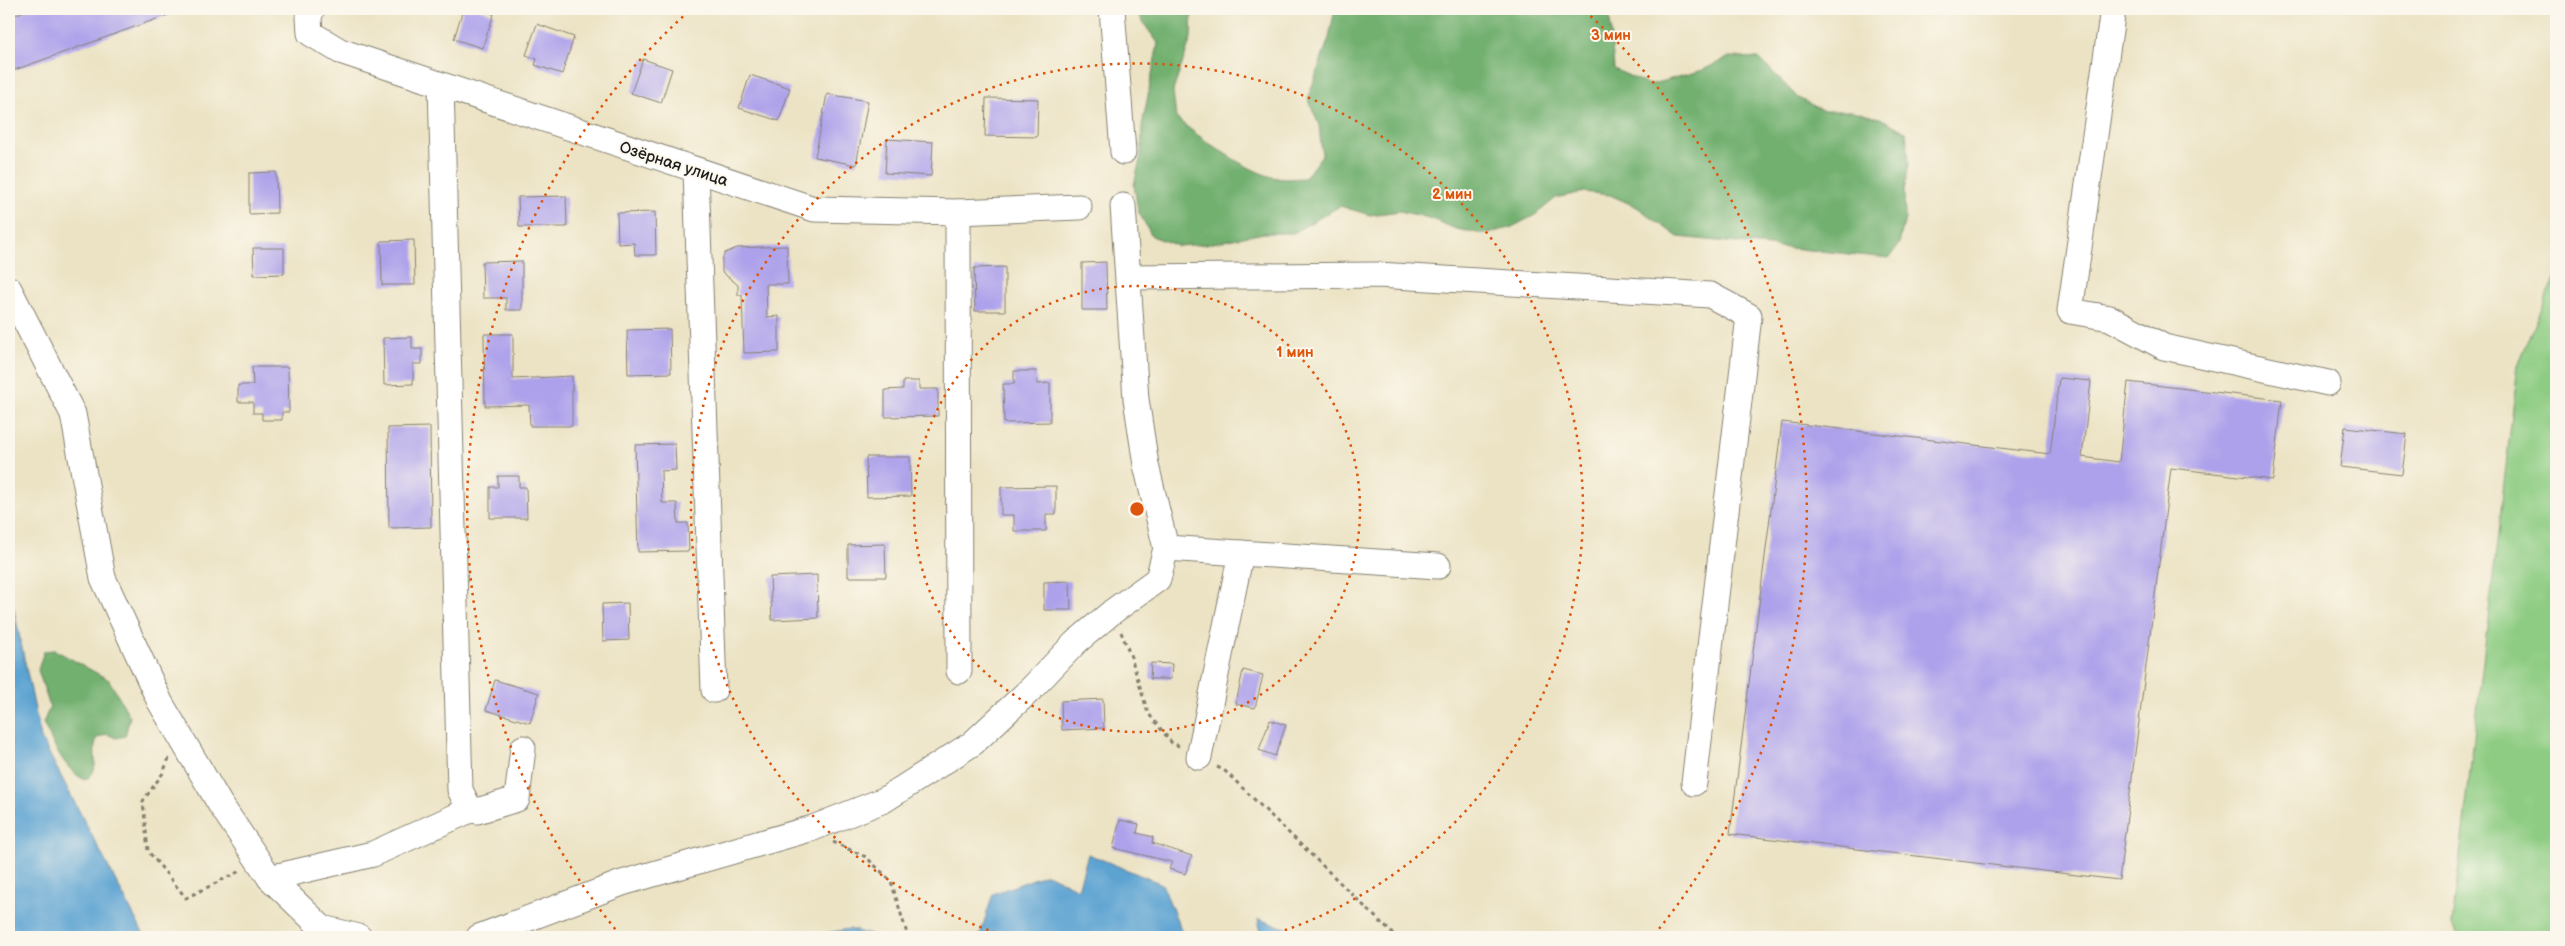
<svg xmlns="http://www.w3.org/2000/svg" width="2565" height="946" viewBox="0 0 2565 946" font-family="'Balsamiq Sans',sans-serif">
  <rect width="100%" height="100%" fill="#fbf7ec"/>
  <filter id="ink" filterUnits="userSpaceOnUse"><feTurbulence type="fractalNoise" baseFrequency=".02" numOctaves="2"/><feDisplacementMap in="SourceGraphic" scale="10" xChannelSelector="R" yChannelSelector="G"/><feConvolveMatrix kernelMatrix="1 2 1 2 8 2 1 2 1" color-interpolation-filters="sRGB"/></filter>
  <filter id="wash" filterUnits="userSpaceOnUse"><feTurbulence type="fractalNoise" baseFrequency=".0096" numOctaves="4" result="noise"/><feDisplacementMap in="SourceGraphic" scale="20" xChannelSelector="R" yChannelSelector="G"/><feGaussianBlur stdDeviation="1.12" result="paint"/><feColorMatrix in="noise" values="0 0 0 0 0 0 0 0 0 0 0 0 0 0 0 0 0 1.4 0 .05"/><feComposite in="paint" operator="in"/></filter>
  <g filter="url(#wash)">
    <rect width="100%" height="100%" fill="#ece3c4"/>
    <!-- green -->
    <polygon fill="#8dcc82" stroke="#54744f" points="2554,279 2556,280 2556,937 2459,937 2452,924 2518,365"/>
    <!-- forest -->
    <g fill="#72b070" stroke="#476646">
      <path d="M1137 9H1192L1191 38 1173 91 1176 118C1199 137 1248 173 1277 178 1285 180 1296 178 1305 178L1322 155 1319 125 1308 98 1329 38 1335 9H1609L1614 69 1649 85 1703 70 1729 57 1759 58 1798 98 1824 111H1852L1880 118 1906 132 1909 163 1904 191 1905 218 1899 244 1889 258 1678 237 1637 207 1610 195 1583 192 1556 198 1535 215 1510 228 1483 234 1456 229 1429 218 1400 211 1370 215 1340 206 1293 233H1264L1207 244 1178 246 1152 236 1138 211 1134 185 1141 155 1142 126 1158 43 1142 21Z"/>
      <path d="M55 650 109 680 130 717 125 736 116 738 107 734 97 738C90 754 103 769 85 780 64 770 53 743 43 723L50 707 38 670 44 651Z"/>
    </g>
    <!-- water -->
    <g fill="#5ca3d2" stroke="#3c6077">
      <polygon points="9,586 41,738 145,937 9,937"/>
      <polygon points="1088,854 1162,884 1184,937 974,937 980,935 993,894 1047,874 1078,889"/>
      <polygon points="1258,919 1313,937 1262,937"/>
      <polygon points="849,929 879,937 805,937"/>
    </g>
    <g id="blocks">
      <!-- building -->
      <g fill="#ada1eb">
        <polygon points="30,9 178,9 179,11 9,72 9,17"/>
        <polygon points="463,9 479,9 494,14 482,48 454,39"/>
        <polygon points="537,24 574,37 562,74 535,65 537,59 526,55"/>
        <polygon points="643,59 672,69 661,103 631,93"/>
        <polygon points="750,75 790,88 779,121 739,108"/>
        <polygon points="827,94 868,101 856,165 815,157"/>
        <polygon points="986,98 1038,99 1037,137 985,136"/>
        <polygon points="887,139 933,142 931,176 885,173"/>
        <polygon points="276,172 277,213 249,214 249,173"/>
        <polygon points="566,196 567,227 519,227 518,197"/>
        <polygon points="655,212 656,255 635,255 634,243 618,244 617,213"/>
        <polygon points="414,240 415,285 382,285 381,241"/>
        <polygon points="787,246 788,284 766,284 767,317 779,316 779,352 744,353 742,295 738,295 738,285 722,272 722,259 725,253 737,248"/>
        <polygon points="253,248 284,248 284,274 254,275"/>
        <polygon points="522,261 522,310 506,310 506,298 483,298 482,262"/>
        <polygon points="1106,262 1107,310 1082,310 1082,263"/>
        <polygon points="1005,267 1005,311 975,311 974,268"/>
        <polygon points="670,329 671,373 628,374 627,330"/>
        <polygon points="484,334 513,334 513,379 572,376 572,426 530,426 529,405 485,406"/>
        <polygon points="412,337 412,349 422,349 422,364 413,364 413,384 384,385 383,338"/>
        <polygon points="252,367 288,367 289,412 282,412 282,420 262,420 262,413 253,413 253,402 238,402 238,385 253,385"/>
        <polygon points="1014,371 1036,371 1037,384 1050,383 1050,422 1004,423 1003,384 1014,384"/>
        <polygon points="2059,378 2091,381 2082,457 2119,462 2128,382 2282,400 2273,480 2171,468 2119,880 1730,834 1782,422 2050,454"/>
        <polygon points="903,381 919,381 919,389 938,389 938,416 885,417 885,390 903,389"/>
        <polygon points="430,427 431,527 389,528 388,428"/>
        <polygon points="2345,427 2407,434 2402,474 2340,467"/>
        <polygon points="675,444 676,470 661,471 662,503 677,503 678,523 688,523 689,551 638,552 635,445"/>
        <polygon points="866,457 910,457 911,496 867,497"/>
        <polygon points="498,476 519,476 519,487 526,487 527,518 490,518 490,487 498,487"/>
        <polygon points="1056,486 1056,514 1046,514 1046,531 1014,531 1014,515 1001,515 1001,487"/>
        <polygon points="885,544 886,577 848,577 848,545"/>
        <polygon points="817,575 818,618 772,620 770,577"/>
        <polygon points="1070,581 1071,610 1044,610 1044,582"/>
        <polygon points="628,603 629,640 603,641 602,604"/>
        <polygon points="1151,663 1172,664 1171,679 1150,679"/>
        <polygon points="1243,670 1263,675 1255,708 1236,704"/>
        <polygon points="495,680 539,693 530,723 486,710"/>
        <polygon points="1103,699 1104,728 1062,730 1061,701"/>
        <polygon points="1270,720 1286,725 1275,756 1259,750"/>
        <polygon points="1120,820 1139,824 1137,833 1153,837 1152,843 1192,856 1185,874 1169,869 1172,862 1113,848"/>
      </g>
    </g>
  </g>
  <g filter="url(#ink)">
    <use href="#blocks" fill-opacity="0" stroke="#848070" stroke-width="1"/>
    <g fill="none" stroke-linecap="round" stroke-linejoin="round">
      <defs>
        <g id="minor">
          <polyline points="312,9 309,17 310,33 340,51 814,209 958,212 1079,207"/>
          <polyline points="1112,9 1123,152"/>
          <polyline points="2113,9 2070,311 2110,318 2164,347 2328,383"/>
          <polyline points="696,171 714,690"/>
          <polyline points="958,212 959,671"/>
          <polyline points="1129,277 1378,275 1710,295 1749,316 1694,783"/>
          <polyline points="9,289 73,414 103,578 160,702 220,804 270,878 322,928 359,937"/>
          <polyline points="1166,548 1438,566"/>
          <polyline points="1199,757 1241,553"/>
          <polyline points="470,810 477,811 517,799 523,748"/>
          <polyline points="270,878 373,854 470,810 460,790 441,85"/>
          <polyline points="479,937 622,883 813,828 884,800 973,743 1031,689 1075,643 1112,612 1158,579 1166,548 1146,465 1136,399 1123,206"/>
        </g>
      </defs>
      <!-- minor casing -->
      <use href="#minor" stroke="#848070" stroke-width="27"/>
      <!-- path -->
      <g stroke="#848070" stroke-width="3" stroke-dasharray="4 4" stroke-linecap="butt">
        <polyline points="1121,632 1131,657 1148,713 1172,743 1179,746"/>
        <polyline points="169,758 163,773 143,801 148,851 186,898 240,871"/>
        <polyline points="1217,767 1224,770 1396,937"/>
        <polyline points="833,842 866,857 891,881 908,937"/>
      </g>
      <!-- minor -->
      <use href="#minor" stroke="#fff" stroke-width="25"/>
    </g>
  </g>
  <!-- distance rings -->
  <g fill="none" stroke="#de560d" stroke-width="2.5" stroke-dasharray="2.5 5">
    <circle cx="1137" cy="509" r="223"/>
    <path d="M1010 937A446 446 0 1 1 1264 937"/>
    <path d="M620 935A670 670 0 0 1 689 11M1585 11A670 670 0 0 1 1654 935"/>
  </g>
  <g text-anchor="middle" stroke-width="4" stroke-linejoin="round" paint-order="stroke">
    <!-- street labels -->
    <g font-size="16" fill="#1c1c1c" stroke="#fbf7ec">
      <text transform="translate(674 163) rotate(18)" y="6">Озёрная улица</text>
    </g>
  </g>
  <circle cx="1137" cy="509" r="8" fill="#de560d" stroke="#fbf7ec" stroke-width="2.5"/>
  <g font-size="15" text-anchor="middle" font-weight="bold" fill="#de560d" stroke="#fbf7ec" stroke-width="4" stroke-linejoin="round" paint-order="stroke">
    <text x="1611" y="40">3 мин</text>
    <text x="1452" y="199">2 мин</text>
    <text x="1295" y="357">1 мин</text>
  </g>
  <!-- margin -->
  <rect width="2565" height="946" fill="none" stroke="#fbf7ec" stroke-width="30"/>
</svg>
